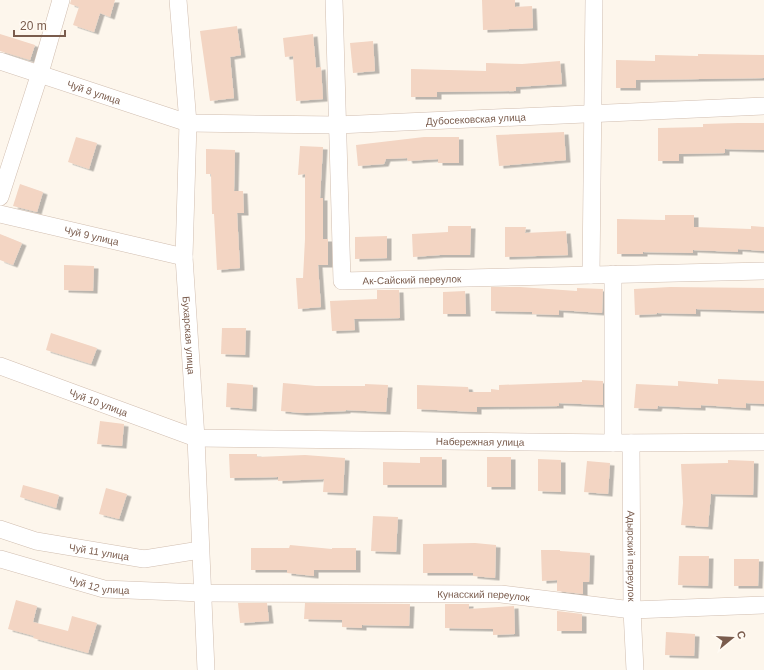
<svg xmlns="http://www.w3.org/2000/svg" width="764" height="670" viewBox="0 0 764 670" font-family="Arial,sans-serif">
  <defs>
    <filter id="shadow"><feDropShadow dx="4.5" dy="2.5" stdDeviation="0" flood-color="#0004"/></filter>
  </defs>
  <rect width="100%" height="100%" fill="#fdf6ec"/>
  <!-- building -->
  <g fill="#f3d5c3" filter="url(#shadow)">
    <polygon points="71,0 115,0 110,17 100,13 94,32 73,25 79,7 70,4"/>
    <polygon points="482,0 515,0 515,7 532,6 533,28 483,30"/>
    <polygon points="237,26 241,55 230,57 234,98 210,101 200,31"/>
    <polygon points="0,34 35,45 30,60 0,51"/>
    <polygon points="313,34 316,68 321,67 323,99 296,101 293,56 285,57 283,38"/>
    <polygon points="373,41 375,71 353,73 350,43"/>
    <polygon points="698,54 764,55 764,78 636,80 636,88 616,88 616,60 655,61 655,55 698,56"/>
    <polygon points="560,61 562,84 516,87 516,91 437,92 437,97 411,97 411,69 486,71 486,63 522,64"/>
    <polygon points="738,123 764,123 764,150 725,149 725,153 679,154 679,161 658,161 658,128 703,127 703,124"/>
    <polygon points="564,132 566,160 499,166 496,135"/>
    <polygon points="76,137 97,143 89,169 68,162"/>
    <polygon points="424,137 459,137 459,163 438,163 438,159 408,161 407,158 386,159 384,164 358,166 356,145"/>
    <polygon points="300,146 323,147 320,198 323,198 323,239 328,239 328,265 318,265 321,307 298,309 296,278 303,278 305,239 305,174 298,175"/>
    <polygon points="206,149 235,150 234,191 243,191 244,213 237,213 240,268 217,270 214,214 212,214 211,174 206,174"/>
    <polygon points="20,184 43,192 37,212 13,206"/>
    <polygon points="665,215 694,215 694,227 751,229 751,226 764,227 764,251 738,249 738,252 693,250 693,253 643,252 643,254 617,254 617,219 665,220"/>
    <polygon points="448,226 471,226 470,255 440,255 413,257 412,234 448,232"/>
    <polygon points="505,227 526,227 525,233 566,231 568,255 505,257"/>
    <polygon points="0,234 22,243 13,265 0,260"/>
    <polygon points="387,236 387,258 355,259 355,237"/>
    <polygon points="64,265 94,266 93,291 64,290"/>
    <polygon points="491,287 520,287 577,291 577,288 603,289 602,313 559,310 559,315 532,314 532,312 491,311"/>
    <polygon points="670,287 764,288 764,311 696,309 696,314 657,313 657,314 635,315 634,289"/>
    <polygon points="377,290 399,290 400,318 354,319 355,330 332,331 330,301 377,299"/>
    <polygon points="465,291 466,314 443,314 443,292"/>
    <polygon points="222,328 246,328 245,355 221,354"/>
    <polygon points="51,333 97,348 91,364 46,350"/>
    <polygon points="718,379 764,381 764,404 746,403 746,408 701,405 701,408 658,406 657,409 634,408 636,384 678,386 678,381 718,384"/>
    <polygon points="582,380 603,381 603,405 559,403 559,406 477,407 477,412 417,409 417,385 468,387 469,392 491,392 491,389 499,390 499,385 582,382"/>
    <polygon points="227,383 253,385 252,409 226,407"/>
    <polygon points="283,383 316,386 365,386 365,384 388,385 386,412 346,410 346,411 302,413 281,411"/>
    <polygon points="100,421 124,424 122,446 97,444"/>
    <polygon points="229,454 257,454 257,457 305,455 345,458 343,493 323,492 324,479 278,481 278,477 230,478"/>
    <polygon points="420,457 442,457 442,485 383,485 383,462 420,463"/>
    <rect x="487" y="457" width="24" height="30"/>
    <polygon points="538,459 561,460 561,492 538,491"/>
    <polygon points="728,460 754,461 753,495 711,494 708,527 681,525 683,503 681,464 728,463"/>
    <polygon points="587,461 610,463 608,494 584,492"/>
    <polygon points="23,485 59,495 56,508 20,497"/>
    <polygon points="106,488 127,494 119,519 99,514"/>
    <polygon points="373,516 398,517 396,552 371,551"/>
    <polygon points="475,543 496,545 495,578 473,576 473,573 423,573 423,544"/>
    <polygon points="290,545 332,549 332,548 356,548 356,570 314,570 314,576 287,573 287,570 251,570 251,548 289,548"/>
    <polygon points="541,550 560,550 560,551 590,553 589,582 583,582 583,594 557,591 557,580 542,581"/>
    <polygon points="679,556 709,556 708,586 678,585"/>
    <polygon points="734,559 759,559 758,586 734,586"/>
    <polygon points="16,600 37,606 33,622 68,631 72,616 97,623 88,653 33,638 34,636 8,629"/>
    <polygon points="238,603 267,603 269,621 240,623"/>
    <polygon points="305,603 410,604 409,626 362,625 362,628 342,627 342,620 304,619"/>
    <polygon points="445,604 469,604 469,609 514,606 515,634 493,635 493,629 445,628"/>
    <polygon points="557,611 582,614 582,631 557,631"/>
    <polygon points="666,632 695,634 694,656 665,655"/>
  </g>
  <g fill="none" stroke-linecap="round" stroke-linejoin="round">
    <defs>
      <g id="street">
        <path id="s1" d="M178 0 188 123 184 257 196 438 206 670"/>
        <path id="s2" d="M334 0 342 281 764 271"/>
        <path id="s3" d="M0 61 188 123 337 125 764 106"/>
        <polyline points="0,197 40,73 61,0"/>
        <path id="s4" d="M0 214 184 257"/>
        <polyline points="613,274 613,443"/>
        <polyline points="591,275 594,0"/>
        <path id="s5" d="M0 366 196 438 613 443 764 442"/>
        <path id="s6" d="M631 443 632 610 635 670"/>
        <path id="s7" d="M0 529 36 541 144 559 200 550"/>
        <path id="s8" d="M0 559 104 589 202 593 501 594 632 610 764 605"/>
      </g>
    </defs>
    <!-- street casing -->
    <use href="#street" stroke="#d1beb0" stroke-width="18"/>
    <!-- street -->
    <use href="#street" stroke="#fff" stroke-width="17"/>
  </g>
  <g text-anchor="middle" stroke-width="4" stroke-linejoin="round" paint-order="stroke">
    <!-- street labels -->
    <g font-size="10" fill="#7a5c4d" stroke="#fffaf3">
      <text dy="4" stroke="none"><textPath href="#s3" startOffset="99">Чуй 8 улица</textPath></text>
      <text dy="4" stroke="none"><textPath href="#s3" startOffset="486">Дубосековская улица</textPath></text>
      <text dy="4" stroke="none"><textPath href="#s4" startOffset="94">Чуй 9 улица</textPath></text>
      <text dy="4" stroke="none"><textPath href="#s2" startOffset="351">Ак-Сайский переулок</textPath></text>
      <text dy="4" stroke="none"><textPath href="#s1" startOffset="336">Бухарская улица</textPath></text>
      <text dy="4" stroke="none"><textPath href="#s5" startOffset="105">Чуй 10 улица</textPath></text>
      <text dy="4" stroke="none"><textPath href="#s5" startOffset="493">Набережная улица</textPath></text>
      <text dy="4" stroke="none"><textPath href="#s7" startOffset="102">Чуй 11 улица</textPath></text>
      <text dy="4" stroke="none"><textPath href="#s6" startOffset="113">Адырский переулок</textPath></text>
      <text dy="4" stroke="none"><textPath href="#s8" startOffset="103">Чуй 12 улица</textPath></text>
      <text dy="4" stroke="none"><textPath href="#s8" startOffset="488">Кунасский переулок</textPath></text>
    </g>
  </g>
  <!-- north arrow -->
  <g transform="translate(732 638) rotate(72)" stroke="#fffaf3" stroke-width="3" paint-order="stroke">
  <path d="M0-3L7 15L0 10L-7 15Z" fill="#7a5c4d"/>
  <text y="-6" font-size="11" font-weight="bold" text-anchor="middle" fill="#7a5c4d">С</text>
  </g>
  <!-- scale -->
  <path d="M14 30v6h51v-6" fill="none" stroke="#7a5c4d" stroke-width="2"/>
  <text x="20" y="30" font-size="12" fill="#7a5c4d" stroke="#fffaf3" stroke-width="3" paint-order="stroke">20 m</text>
</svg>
